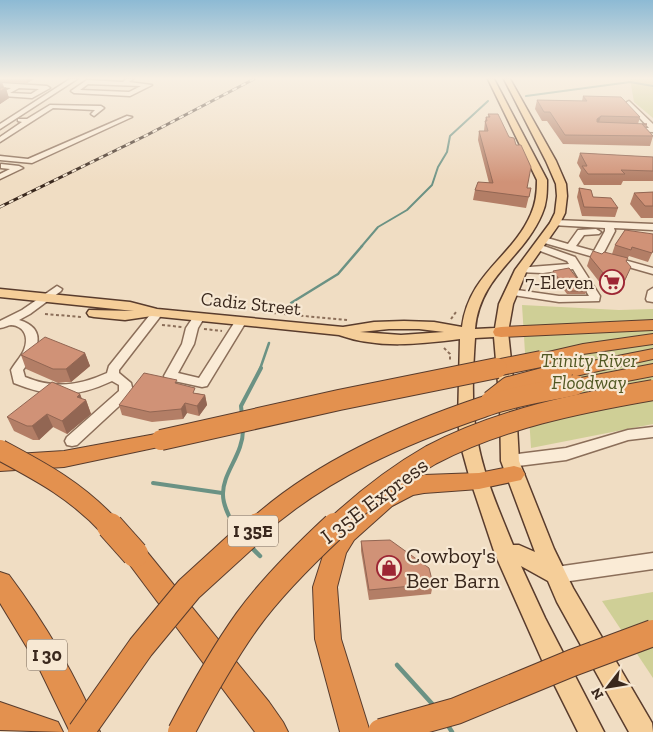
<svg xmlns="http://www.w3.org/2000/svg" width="653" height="732" viewBox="0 0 653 732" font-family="'Zilla Slab',serif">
  <rect width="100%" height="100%" fill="#f0ddc3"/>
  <!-- green -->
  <g fill="#cfcf96">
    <polygon points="630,79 653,79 653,118 634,102"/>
    <polygon points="522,305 619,310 653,309 653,424 531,448"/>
    <polygon points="653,592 653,678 602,601"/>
  </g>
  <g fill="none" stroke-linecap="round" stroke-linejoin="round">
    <!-- stream-far3 -->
    <g stroke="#6b9284" stroke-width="2">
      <polyline points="526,96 630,82 653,86"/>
      <polyline points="361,247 378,227 407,210 432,185 438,167 447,152 450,136 488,101"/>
    </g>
    <!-- stream-far2 -->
    <g stroke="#6b9284" stroke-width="2.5">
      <polyline points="291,303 338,274 362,246"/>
      <polyline points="260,369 269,343"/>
    </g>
    <!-- stream-far1 -->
    <g stroke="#6b9284" stroke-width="4">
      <polyline points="242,415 241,406 261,368"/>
      <polyline points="153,483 222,493"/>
      <path d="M235 528C230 518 223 506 223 495 222 473 244 454 243 428"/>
    </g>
    <!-- stream -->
    <g stroke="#6b9284" stroke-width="4.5">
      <polyline points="234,526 237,532"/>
      <polyline points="250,546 260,556"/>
      <polyline points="397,665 435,707"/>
      <polyline points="447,724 452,732"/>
    </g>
    <!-- minor-tunnel -->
    <polyline stroke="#ccb9a2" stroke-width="7" stroke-dasharray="7 3" stroke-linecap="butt" points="9,83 17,83"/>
    <defs>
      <g id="minor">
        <polygon points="70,79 77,79 0,129 0,124"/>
        <path d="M126 79H133L129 82 152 85 130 96 74 93 71 91 87 80 123 82ZM88 84 141 86 129 92 80 90Z"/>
        <path d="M0 83 47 86 50 88 32 98 3 96 1 93 11 88 0 87ZM19 88 39 89 31 94 10 93Z"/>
        <polygon points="629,101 653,124 653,132 629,131 629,129 631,128 649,128 627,104 627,102"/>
        <polygon points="50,105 101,106 104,108 94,116 91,114 95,110 53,108 0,142 0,137 22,122 18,121 18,119 27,119"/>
        <polygon points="127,116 132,117 32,163 0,160 0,156 28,159"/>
        <polygon points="1,164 19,166 23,168 0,179 0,174 10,169 1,168"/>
        <polygon points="555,220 653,224 653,230 614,228 615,231 603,254 653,268 653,274 541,242 539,240 544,237 568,244 578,230 596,229 601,232 599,234 584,235 576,246 594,251 605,231 605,228 552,225 550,223"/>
        <polygon points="538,244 575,257 600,296 599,301 559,302 506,294 505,292 510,289 559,296 589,296 573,269 543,273 517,272 516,270 517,268 569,264 567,261 535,249 535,245"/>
        <path d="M57 286 62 289 61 291 30 314 19 320C49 329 37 352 23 370L25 377C54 389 78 386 107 373L109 366 153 311H161L163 313 119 370V373L131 383 133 392 131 395 77 445 72 446 67 445 65 441 67 437 119 391V385L112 381C76 398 51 398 14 383L11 370C15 363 21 357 24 350 29 338 25 326 11 325 8 325 4 328 0 328V321L22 310Z"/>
        <polygon points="653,288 653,302 647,301 646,299 648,291"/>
        <polygon points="198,315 204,318 198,328 194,344 178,373 199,378 236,320 244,320 246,322 207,386 202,387 165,379 164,376 182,344 186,328 194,316"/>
        <polygon points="653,427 653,437 628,440 566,460 510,467 505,465 503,461 505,457 510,455 566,448 628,430"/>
        <polygon points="653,553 653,569 556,583 550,581 547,575 550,569 556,567"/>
      </g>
      <path id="major" d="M488 79H494L547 180C547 192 547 203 542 214 523 259 480 275 475 329L495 328 499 304 515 270 550 223 555 213 557 196 556 184 546 161 504 79H510L556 161 566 184 567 196 565 213 560 223 527 270 513 304 508 332 516 407 519 461 554 549 573 588 652 723 653 732H629L557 602 548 581 521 566 545 618 604 732H578L542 660 495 554 470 479 462 450 458 422 460 339C420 344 378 349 339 335L152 316 125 320 94 317 89 316 87 313 89 310 134 311 0 297V289L130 302 157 309 343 327 374 322 404 321 434 322 462 327C469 273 512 258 531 214 536 203 537 192 537 180ZM389 329H419L444 332 401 335 360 332ZM494 337 500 407 501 461 535 552 519 545H513C498 508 481 470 476 431 471 401 473 368 475 338Z"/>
      <g id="highway">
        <polygon points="653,320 653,330 501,337 495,336 493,332 495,328 501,327"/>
        <polygon points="653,334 653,344 583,354 541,365 535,363 532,359 535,355 583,344"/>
        <polygon points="653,349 653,359 562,379 556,377 553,373 556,369 562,367"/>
        <polygon points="653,364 653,376 575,391 569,389 566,385 569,381 575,379"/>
        <polygon points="161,433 168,435 171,440 168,445 64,467 0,471 0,455 64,451"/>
        <polygon points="514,466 521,468 525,474 521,480 479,489 424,493 413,495 392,506 354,540 346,553 337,587 341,639 370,732 340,732 315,639 313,587 327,543 338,526 376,494 400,482 424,475 479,473"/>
        <polygon points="135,544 143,547 269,702 283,722 288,732 255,732 127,561 123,554 127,547"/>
        <path d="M0 572 9 575C45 623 76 676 100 732H70L37 664 0 603Z"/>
        <polygon points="0,702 58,722 63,732 0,730"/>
      </g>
    </defs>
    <!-- minor casing -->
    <use href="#minor" stroke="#8b6e59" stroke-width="3"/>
    <!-- major casing -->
    <use href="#major" stroke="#593c2d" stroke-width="3"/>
    <!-- highway casing -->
    <use href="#highway" stroke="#593c2d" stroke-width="2"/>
    <!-- path -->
    <g stroke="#8b6e59" stroke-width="2" stroke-dasharray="3 2.5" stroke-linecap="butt">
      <polyline points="262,312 347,320"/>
      <polyline points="45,314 82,317"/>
      <polyline points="451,319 456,312"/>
      <polyline points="162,325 182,327"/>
      <polyline points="204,329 222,331"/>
      <polyline points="444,348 450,354 450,360"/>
    </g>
    <!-- minor -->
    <use href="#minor" fill="#faebd6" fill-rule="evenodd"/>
    <!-- major -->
    <use href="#major" fill="#f5ce99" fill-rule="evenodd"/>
    <!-- highway -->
    <use href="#highway" fill="#e3914f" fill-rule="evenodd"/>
    <defs>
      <polyline id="rail" points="0,207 147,135 254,79"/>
    </defs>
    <!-- rail casing -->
    <use href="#rail" stroke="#3a281d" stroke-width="3"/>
    <!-- rail -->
    <use href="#rail" stroke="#f7e8d3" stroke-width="2" stroke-dasharray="5" stroke-linecap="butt"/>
    <defs>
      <polyline id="highway-bridge-far2" points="491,369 541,359"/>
      <g id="highway-bridge-far1">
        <polyline points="491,401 509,387 562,373"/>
        <polyline points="161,440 339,400 497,368"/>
        <path d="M0 450C43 473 77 491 111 528"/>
        <path d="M256 528C320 470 403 434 483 407 512 396 545 392 575 385"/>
        <path d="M334 528C364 500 396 475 431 455 499 419 578 403 653 390"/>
      </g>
      <g id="highway-bridge">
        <polyline points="110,526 135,554"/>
        <polyline points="81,732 141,647 189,589 258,526"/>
        <path d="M181 732C201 694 222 656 247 621 270 589 306 553 335 526"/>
        <polyline points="381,732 456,711 572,663 653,633"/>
      </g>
    </defs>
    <!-- highway-bridge-far2 casing -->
    <use href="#highway-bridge-far2" stroke="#593c2d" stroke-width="18" stroke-linecap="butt"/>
    <!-- highway-bridge-far1 casing -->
    <use href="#highway-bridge-far1" stroke="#593c2d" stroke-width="22" stroke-linecap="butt"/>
    <!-- highway-bridge casing -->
    <use href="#highway-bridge" stroke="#593c2d" stroke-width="28" stroke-linecap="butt"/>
    <!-- highway-bridge-far2 -->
    <use href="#highway-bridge-far2" stroke="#e3914f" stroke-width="16"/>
    <!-- highway-bridge-far1 -->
    <use href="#highway-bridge-far1" stroke="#e3914f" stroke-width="20"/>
    <!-- highway-bridge -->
    <use href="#highway-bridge" stroke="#e3914f" stroke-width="26"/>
  </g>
  <!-- wall -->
  <g fill="#b37e66">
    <polygon points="0,79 34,79 27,83 2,82 9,98 0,104"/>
    <polygon points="583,96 640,117 638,124 647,124 646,128 653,136 650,146 563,144 547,121 542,121 535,109 537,100 582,101"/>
    <polygon points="488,114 527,188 531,188 526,208 473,200 475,190 489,183 478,140 479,131 484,131 485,121 486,117 488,117"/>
    <polygon points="580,153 653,157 653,181 623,181 621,185 584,185 579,176 581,170 577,163"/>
    <polygon points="579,188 593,197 618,208 615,217 582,216 577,197"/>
    <polygon points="653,192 653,218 641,218 630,204 634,193"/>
    <polygon points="625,230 653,251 648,262 629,256 626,261 627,276 619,293 604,288 587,266 590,257 602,254 612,254 615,245"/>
    <polygon points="553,271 587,291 585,294 567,294 552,274"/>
    <polygon points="85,353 90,366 71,382 66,382 58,383 26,369 21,355"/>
    <polygon points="196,393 205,395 207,405 199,416 187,413 183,419 152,422 122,415 119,405"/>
    <polygon points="80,394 82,399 86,400 91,414 67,434 53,427 39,440 33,440 14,431 7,417"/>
    <polygon points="361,541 433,584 431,594 369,600 361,551"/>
  </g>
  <!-- shaded-wall -->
  <g fill="#926653">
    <polygon points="26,79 34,79 27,83"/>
    <polygon points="1,80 4,89 6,88 9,98 0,104 0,81"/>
    <polygon points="601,116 598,125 597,119"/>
    <polygon points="85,353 90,366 71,382 66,369"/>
    <polygon points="80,394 83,402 86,400 91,414 67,434 62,421 77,397"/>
    <polygon points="205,395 207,405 199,416 197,406"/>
    <polygon points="185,403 187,413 183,419 181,409"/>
    <polygon points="47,414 53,427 39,440 32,426"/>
  </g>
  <!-- building -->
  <g fill="#d09277" stroke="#926653">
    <polygon points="0,88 6,88 0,91"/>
    <polygon points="583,96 621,97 640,117 601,116 597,119 597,122 647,124 642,124 653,136 565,135 550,112 544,112 537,100 587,101"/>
    <polygon points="488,114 498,114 509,137 514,138 516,145 521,145 531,167 527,188 531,188 529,197 475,190 478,182 493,183 479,131 488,131 485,121 487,121 486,117 490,117"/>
    <polygon points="580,153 653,157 653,171 621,170 625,174 588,174 582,166 587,166"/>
    <polygon points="579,188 591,190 593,197 611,198 618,208 584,207"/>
    <polygon points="653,192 653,206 645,206 634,193"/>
    <polygon points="625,230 653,234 653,250 652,253 632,247 631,250 615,245"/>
    <polygon points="593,251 602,254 604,252 628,258 626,261 631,267 623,284 608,279 590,257"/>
    <polygon points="569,268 587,291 568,291 553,271"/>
    <polygon points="45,337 85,353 66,369 53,369 21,355"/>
    <polygon points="144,373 177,380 175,383 195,388 193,393 205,395 197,406 185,403 181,409 150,412 119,405"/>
    <polygon points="52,382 80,394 77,397 86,400 62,421 47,414 32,426 27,426 7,417"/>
    <polygon points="390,540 429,568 433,584 369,590 361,541"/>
  </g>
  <!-- sky -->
  <linearGradient id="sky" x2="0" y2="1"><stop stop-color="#8dbad4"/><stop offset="0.43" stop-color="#f8f0e4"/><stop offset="1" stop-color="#f8f0e4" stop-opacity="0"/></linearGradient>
  <rect width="653" height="182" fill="url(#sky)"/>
  <!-- icons -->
  <defs>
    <symbol id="supermarket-ring" viewBox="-11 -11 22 22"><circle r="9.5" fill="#f7e8d3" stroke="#9d2634" stroke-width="1.5"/><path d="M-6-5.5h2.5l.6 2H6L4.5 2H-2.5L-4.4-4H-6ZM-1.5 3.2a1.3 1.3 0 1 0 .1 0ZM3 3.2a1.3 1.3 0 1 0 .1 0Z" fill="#9d2634"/></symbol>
    <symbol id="shop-ring" viewBox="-11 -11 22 22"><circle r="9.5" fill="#f7e8d3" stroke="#9d2634" stroke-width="1.5"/><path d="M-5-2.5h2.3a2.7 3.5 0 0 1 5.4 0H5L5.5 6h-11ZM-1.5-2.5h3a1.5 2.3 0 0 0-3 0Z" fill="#9d2634"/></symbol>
  </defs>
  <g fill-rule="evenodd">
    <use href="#supermarket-ring" x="598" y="268" width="28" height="28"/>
    <use href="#shop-ring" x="375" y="554" width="28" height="28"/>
  </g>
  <g text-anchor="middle" stroke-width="4.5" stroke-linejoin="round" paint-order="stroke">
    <!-- shield labels -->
    <g fill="#f7e8d3" stroke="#736254" stroke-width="1">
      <rect x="228" y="515.5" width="50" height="31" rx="4"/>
      <rect x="27" y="639.5" width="40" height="31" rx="4"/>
    </g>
    <g font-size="18" font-weight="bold" fill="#3a281d">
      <text x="253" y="537">I 35E</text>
      <text x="47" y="661">I 30</text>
    </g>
    <!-- poi labels -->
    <g font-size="19" fill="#3a281d" stroke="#f7e8d3" text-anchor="end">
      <text x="594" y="289">7-Eleven</text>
    </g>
    <!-- street labels -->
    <g font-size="19" fill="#3a281d" stroke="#f7e8d3">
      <text transform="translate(251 303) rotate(6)" y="7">Cadiz Street</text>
    </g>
    <!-- park labels -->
    <g font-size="19" font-style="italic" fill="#515823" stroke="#f7e8d3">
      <text x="589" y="367">Trinity River<tspan x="589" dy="22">Floodway</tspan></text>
    </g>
    <!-- near-street labels -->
    <g font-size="22" fill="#3a281d" stroke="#f7e8d3">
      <text transform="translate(374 500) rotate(-37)" y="8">I 35E Express</text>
    </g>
    <!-- near-poi labels -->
    <g font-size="22" fill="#3a281d" stroke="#f7e8d3" text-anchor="start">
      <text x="406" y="563">Cowboy's<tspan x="406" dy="25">Beer Barn</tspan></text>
    </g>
  </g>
  <!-- north arrow -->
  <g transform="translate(608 687) rotate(239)" stroke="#f7e8d3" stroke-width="4" paint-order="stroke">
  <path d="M0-4L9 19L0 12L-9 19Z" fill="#3a281d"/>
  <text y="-8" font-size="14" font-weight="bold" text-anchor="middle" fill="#3a281d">N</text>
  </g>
</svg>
